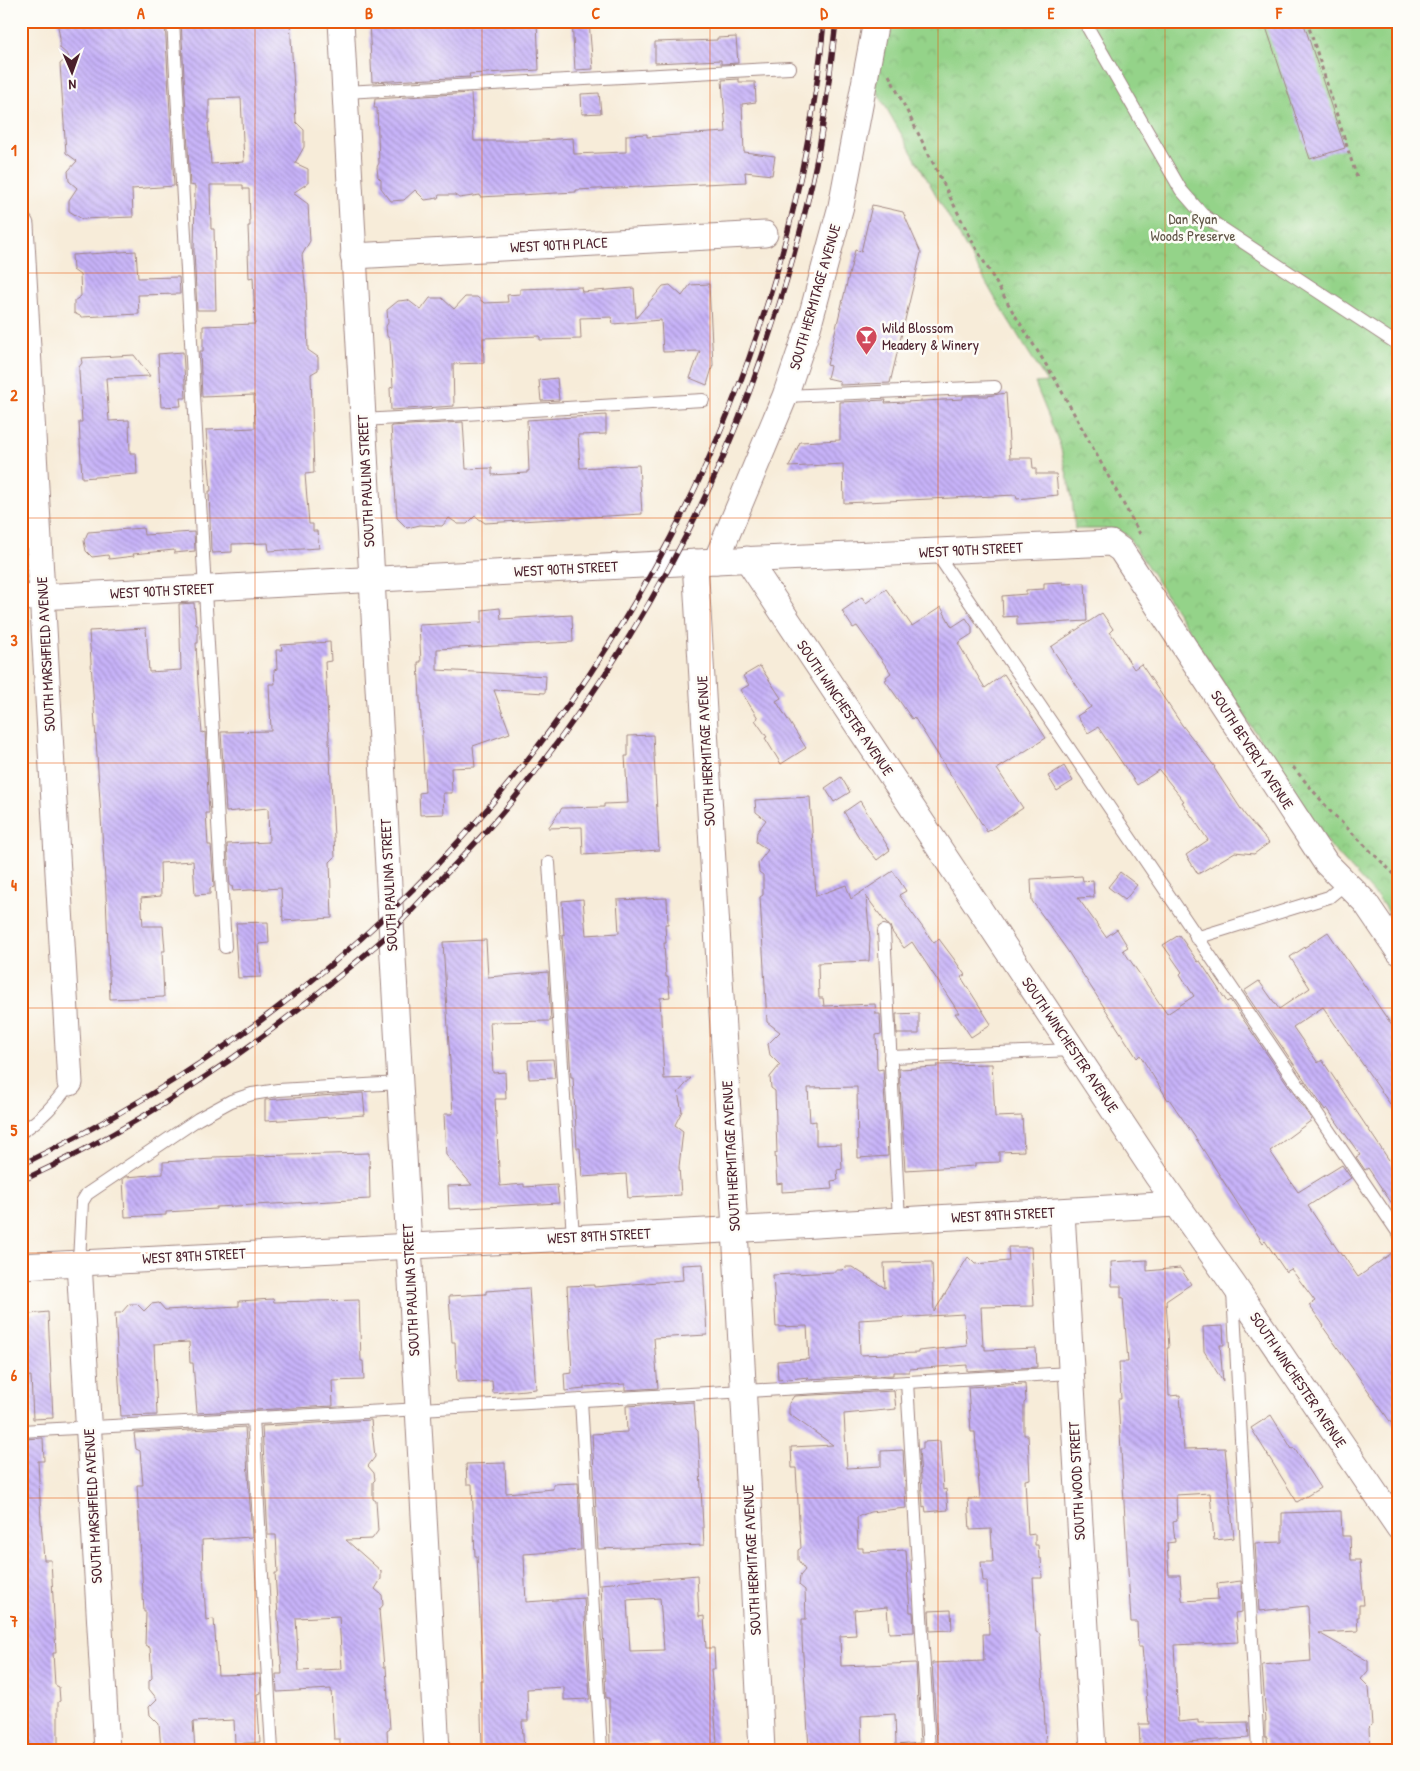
<svg xmlns="http://www.w3.org/2000/svg" width="1420" height="1771" viewBox="0 0 1420 1771" font-family="'Patrick Hand',sans-serif">
  <defs>
    <pattern id="park-crowns" width="20" height="18" patternUnits="userSpaceOnUse" patternTransform="scale(1.25)"><rect width="20" height="18" fill="#94d389"/><path d="M2 6a3 3 0 1 1 6 0M12 15a3 3 0 1 1 6 0" fill="none" stroke="#81b576"/></pattern>
    <pattern id="building-back-hatch" width="6" height="6" patternUnits="userSpaceOnUse" patternTransform="scale(1.25)"><rect width="6" height="6" fill="#c7b3f9"/><path d="M-1 5l2 2M0 0l6 6M5-1l2 2" fill="none" stroke="#a491ca"/></pattern>
  </defs>
  <rect width="100%" height="100%" fill="#fdfcf7"/>
  <filter id="ink" filterUnits="userSpaceOnUse"><feTurbulence type="fractalNoise" baseFrequency=".02" numOctaves="2"/><feDisplacementMap in="SourceGraphic" scale="10" xChannelSelector="R" yChannelSelector="G"/><feConvolveMatrix kernelMatrix="1 2 1 2 8 2 1 2 1" color-interpolation-filters="sRGB"/></filter>
  <filter id="wash" filterUnits="userSpaceOnUse"><feTurbulence type="fractalNoise" baseFrequency=".0096" numOctaves="4" result="noise"/><feDisplacementMap in="SourceGraphic" scale="20" xChannelSelector="R" yChannelSelector="G"/><feGaussianBlur stdDeviation="1.12" result="paint"/><feColorMatrix in="noise" values="0 0 0 0 0 0 0 0 0 0 0 0 0 0 0 0 0 1.4 0 .05"/><feComposite in="paint" operator="in"/></filter>
  <g filter="url(#wash)">
    <rect width="100%" height="100%" fill="#f7ecd9"/>
    <!-- park -->
    <polygon fill="url(#park-crowns)" stroke="#6f795a" points="888,21 1399,21 1399,928 1379,899 1325,840 1127,535 1115,529 1075,529 1072,497 1060,445 1035,383 1047,382 996,300 875,88"/>
    <g id="blocks">
      <!-- building -->
      <g fill="url(#building-back-hatch)" fill-rule="evenodd">
        <polygon points="57,21 165,21 174,186 132,189 133,217 82,219 69,211 69,200 77,188 69,181 68,171 77,161 66,153 60,64 69,56 60,48 60,38"/>
        <path d="M181 21H290L296 122 304 130V147L295 163 308 169V183L293 193 308 204 310 241 302 255 306 293 308 350 318 357V370L311 374 314 473 305 474 309 524H313V531H317L319 548 269 551 268 543 232 544V552L212 553 211 550 209 491H211L206 430 255 428 254 395 202 397 200 351H203V326L255 324 253 277 249 278 248 251H249L248 226H250L249 189H243V185H210L211 229H214L216 310H197L194 251 195 186 190 185ZM241 98 244 162 211 164 208 123H209V99Z"/>
        <polygon points="369,21 537,21 539,70 469,74 470,77 372,82"/>
        <polygon points="572,21 589,21 593,69 575,70"/>
        <polygon points="1264,21 1303,21 1345,148 1310,159"/>
        <polygon points="736,37 738,63 721,64 721,60 655,63 655,42 717,40 717,38"/>
        <polygon points="739,79 739,82 755,82 756,102 742,104 744,152 775,156 772,175 745,172 746,182 576,190 576,192 480,197 480,195 459,198 455,195 439,195 438,198 425,200 415,190 404,200 391,201 381,188 381,180 378,177 377,167 379,163 377,108 374,108 375,99 471,93 474,141 527,141 573,138 574,154 626,152 626,135 647,134 647,137 726,132 722,80"/>
        <polygon points="599,93 601,113 582,114 581,94"/>
        <polygon points="872,205 903,212 921,253 890,383 840,385 840,381 827,378 830,366 827,365 855,250 861,252"/>
        <polygon points="136,251 138,278 179,277 180,294 138,295 139,314 82,317 74,313 74,301 81,296 80,275 73,270 72,255"/>
        <polygon points="709,284 713,365 707,385 690,378 700,351 663,352 661,320 613,324 612,317 580,318 581,339 540,340 540,336 483,338 484,363 453,364 454,406 391,410 390,388 393,387 390,340 387,336 386,326 388,323 387,310 398,301 408,300 421,310 430,298 442,298 454,309 465,297 477,297 484,303 508,302 507,295 520,294 520,289 581,287 582,292 634,288 636,318 663,286 670,285 682,296 690,285"/>
        <polygon points="183,352 186,398 180,398 181,406 161,407 158,354"/>
        <polygon points="134,355 150,376 106,378 109,421 129,420 130,453 136,453 137,474 82,478 79,422 82,422 79,372 79,367 82,363 81,358"/>
        <polygon points="557,378 559,400 541,401 539,380"/>
        <polygon points="1006,393 1010,458 1032,458 1033,468 1036,468 1036,474 1056,474 1058,495 1017,499 1016,495 844,503 843,464 789,467 800,442 840,440 840,402 886,400 885,403 963,399 963,396 987,396"/>
        <polygon points="606,415 606,434 578,435 580,468 639,465 642,514 485,523 475,516 467,524 458,524 449,518 442,526 420,525 407,528 397,518 391,426 463,422 466,469 492,468 492,475 527,473 527,471 529,471 527,420"/>
        <polygon points="143,528 144,535 194,532 195,551 174,553 174,550 133,554 134,556 109,559 108,555 92,557 86,551 84,541 88,532"/>
        <polygon points="1063,582 1063,584 1085,583 1087,621 1017,625 1017,616 1003,617 1002,596 1026,594 1026,590 1044,589 1044,583"/>
        <polygon points="886,589 912,626 941,607 952,627 966,618 972,627 972,634 958,643 985,688 1004,674 1046,738 997,769 1023,808 987,832 914,717 912,719 885,680 887,679 886,677 891,673 857,626 853,628 842,611 862,597 866,603"/>
        <polygon points="194,603 196,625 198,625 198,643 196,643 198,684 202,733 205,732 209,813 206,813 208,845 211,845 214,887 210,888 210,894 195,895 193,861 160,863 161,896 141,898 143,926 163,926 165,951 162,951 164,997 110,999 106,895 89,631 146,628 149,672 181,670 179,604"/>
        <polygon points="500,608 501,619 572,615 573,642 437,649 437,670 546,676 545,693 494,690 510,733 473,746 475,767 451,768 452,793 443,793 444,814 420,815 419,793 425,792 418,662 421,662 419,625 482,622 482,610"/>
        <polygon points="1102,613 1113,629 1110,632 1134,669 1141,664 1182,725 1215,767 1214,768 1245,815 1269,843 1254,854 1235,852 1198,874 1186,855 1208,840 1182,802 1184,801 1159,770 1137,785 1098,727 1088,733 1077,716 1091,707 1051,647"/>
        <polygon points="330,642 331,661 325,662 335,857 330,862 332,918 283,921 281,888 233,891 232,886 230,886 227,844 269,842 268,808 226,812 221,732 271,731 269,684 275,684 274,670 277,669 276,650 282,650 281,645"/>
        <polygon points="760,666 781,698 776,701 806,748 781,764 765,738 767,737 755,720 758,718 740,690 749,685 743,676"/>
        <polygon points="653,735 659,850 583,855 582,827 548,828 562,808 604,807 604,804 628,803 625,756 628,756 628,736"/>
        <polygon points="1064,766 1073,781 1057,791 1048,776"/>
        <polygon points="841,777 850,792 834,802 825,788"/>
        <polygon points="810,797 816,896 846,885 851,899 893,871 906,891 899,895 934,943 939,939 954,959 965,975 961,977 991,1024 971,1037 955,1013 959,1013 912,942 904,948 892,932 890,926 886,923 866,896 870,938 869,961 818,963 819,998 823,998 824,1006 875,1004 876,1014 880,1014 881,1034 876,1035 877,1068 878,1070 883,1069 888,1156 858,1158 857,1087 808,1088 810,1122 816,1121 816,1145 841,1144 842,1169 837,1170 838,1180 831,1181 832,1189 782,1192 782,1183 777,1184 775,1153 777,1153 775,1091 771,1088 770,1077 780,1065 770,1055 768,1044 780,1032 767,1022 760,897 763,895 763,875 759,872 758,863 768,850 756,842 757,832 766,820 756,812 755,800"/>
        <polygon points="860,801 890,850 877,860 860,839 844,812"/>
        <polygon points="1120,872 1137,885 1125,900 1108,887"/>
        <polygon points="1082,876 1083,881 1093,880 1094,897 1078,898 1106,937 1117,929 1128,947 1123,950 1167,1014 1194,996 1180,974 1182,972 1163,945 1179,935 1198,962 1200,961 1227,1002 1230,1000 1312,1120 1270,1151 1298,1192 1342,1165 1351,1178 1308,1206 1342,1256 1343,1255 1358,1277 1399,1248 1399,1434 1323,1327 1324,1326 1309,1305 1315,1301 1291,1269 1286,1272 1265,1241 1263,1243 1197,1140 1169,1099 1168,1100 1140,1055 1137,1058 1067,950 1032,901 1031,879"/>
        <polygon points="667,898 668,924 665,924 666,943 664,943 666,977 668,977 670,997 660,998 664,1079 691,1078 678,1093 682,1111 675,1125 683,1131 679,1167 681,1195 628,1198 626,1174 582,1177 580,1148 577,1148 573,1077 571,1077 562,935 564,935 562,901 583,899 586,935 619,933 617,900"/>
        <polygon points="268,922 269,943 259,944 261,977 238,978 235,934 237,934 236,923"/>
        <polygon points="1328,932 1399,1036 1399,1117 1323,1007 1293,1027 1318,1063 1322,1060 1399,1175 1399,1214 1368,1168 1365,1170 1356,1157 1360,1155 1327,1108 1325,1110 1244,991 1259,981 1279,1009 1310,988 1290,957"/>
        <polygon points="486,940 488,977 548,972 551,1021 490,1022 493,1073 505,1072 506,1099 495,1099 500,1186 524,1184 524,1187 557,1185 559,1203 449,1209 448,1186 472,1185 446,1155 444,1114 453,1114 443,942"/>
        <polygon points="919,1013 919,1034 897,1034 896,1014"/>
        <polygon points="553,1059 555,1078 529,1079 528,1060"/>
        <polygon points="992,1064 995,1117 1022,1116 1024,1151 999,1152 999,1162 975,1163 975,1166 905,1170 899,1069 937,1067 937,1065"/>
        <polygon points="363,1093 365,1115 265,1121 265,1100"/>
        <polygon points="369,1153 370,1199 216,1207 216,1209 166,1212 166,1215 125,1217 123,1179 126,1177 163,1174 163,1162 213,1159 213,1157"/>
        <path d="M1008 1247H1031L1034 1306 981 1307 983 1346H985V1350L1036 1348 1037 1367 967 1371V1365L909 1369V1372H893V1375L807 1379 809 1377 778 1380 777 1361 809 1359 807 1326 776 1327 773 1275 835 1272V1270H842L845 1267H852L885 1288 884 1263 932 1262 934 1312 968 1257 975 1264 1009 1261ZM964 1314 967 1346 918 1351V1353L860 1355 859 1320Z"/>
        <polygon points="1147,1260 1147,1271 1180,1268 1191,1284 1166,1301 1169,1348 1167,1348 1169,1396 1180,1395 1184,1449 1225,1448 1234,1538 1214,1540 1210,1493 1176,1495 1177,1521 1173,1522 1175,1542 1167,1543 1169,1575 1180,1575 1182,1599 1183,1601 1218,1599 1217,1584 1241,1581 1242,1612 1235,1613 1238,1642 1174,1645 1178,1722 1198,1720 1198,1723 1248,1722 1249,1738 1140,1745 1139,1724 1149,1724 1142,1647 1138,1647 1137,1622 1131,1622 1118,1399 1121,1399 1119,1362 1128,1362 1123,1297 1121,1298 1121,1286 1112,1286 1111,1262"/>
        <polygon points="703,1264 707,1335 654,1338 658,1388 625,1390 625,1384 584,1387 584,1389 565,1391 564,1374 572,1373 567,1286 594,1285 594,1287 683,1280 682,1265"/>
        <polygon points="529,1288 536,1389 493,1393 492,1381 457,1382 455,1342 452,1342 449,1296 486,1294 486,1291"/>
        <polygon points="273,1299 274,1302 359,1300 361,1361 363,1361 364,1380 332,1381 333,1406 197,1413 193,1363 190,1363 189,1342 154,1344 157,1415 121,1416 115,1313 121,1313 129,1304 137,1304 144,1311 151,1304 159,1303 165,1310 239,1306 239,1301"/>
        <polygon points="48,1312 53,1418 33,1419 31,1376 21,1377 21,1315"/>
        <polygon points="1223,1326 1224,1345 1220,1345 1223,1382 1204,1351 1203,1327"/>
        <polygon points="1025,1384 1026,1401 1024,1403 1024,1435 1028,1435 1030,1479 1025,1480 1028,1535 1035,1534 1035,1545 1038,1545 1039,1558 1041,1558 1042,1578 1033,1578 1036,1632 1040,1634 1046,1743 1038,1750 939,1750 939,1742 937,1742 932,1663 984,1661 983,1634 989,1634 987,1581 983,1581 981,1562 993,1562 991,1529 970,1530 968,1499 980,1499 975,1432 971,1432 968,1387"/>
        <polygon points="894,1391 896,1409 844,1414 847,1468 881,1466 881,1451 903,1450 906,1508 870,1512 857,1517 858,1548 863,1548 863,1552 906,1550 910,1612 913,1612 914,1632 889,1633 887,1607 854,1610 856,1635 840,1636 841,1666 916,1663 920,1743 896,1745 895,1714 861,1716 862,1747 809,1749 802,1640 802,1619 806,1619 805,1590 799,1585 800,1576 805,1570 798,1560 798,1550 801,1548 799,1520 796,1468 792,1468 791,1447 833,1445 789,1414 789,1403 794,1396"/>
        <polygon points="694,1402 696,1429 698,1431 704,1545 598,1549 592,1434 627,1432 626,1406"/>
        <polygon points="1271,1415 1292,1449 1294,1448 1320,1488 1297,1502 1251,1428"/>
        <path d="M371 1420 375 1457 368 1466 374 1473 375 1480 373 1482V1499L376 1501 378 1531 372 1539 346 1540 381 1571V1579L375 1589 382 1595 383 1605 379 1610 384 1667H386L390 1729 387 1731 388 1750H340V1739H334L331 1689 277 1692 276 1674H282L275 1573H278L276 1535H268L262 1426ZM339 1616 342 1669 299 1671 296 1618Z"/>
        <polygon points="245,1427 252,1537 202,1540 203,1573 206,1620 214,1619 218,1675 260,1674 261,1693 257,1694 260,1742 235,1744 234,1720 193,1722 195,1750 161,1750 159,1724 150,1715 149,1707 157,1699 149,1689 149,1681 152,1678 150,1648 145,1645 146,1612 144,1612 137,1485 143,1485 140,1451 136,1449 134,1433"/>
        <polygon points="43,1438 44,1461 38,1461 41,1521 44,1560 51,1560 56,1653 53,1653 55,1685 59,1687 60,1701 58,1702 58,1749 29,1750 27,1705 21,1706 21,1439"/>
        <polygon points="940,1441 943,1490 946,1489 948,1510 926,1512 925,1506 923,1507 919,1449 923,1449 923,1442"/>
        <polygon points="505,1463 506,1493 553,1489 553,1484 578,1483 581,1550 524,1554 525,1583 526,1602 584,1598 590,1699 564,1700 564,1687 527,1689 528,1721 522,1721 524,1750 482,1750 480,1680 483,1680 477,1556 475,1556 472,1484 467,1484 466,1464"/>
        <polygon points="1341,1511 1342,1536 1350,1536 1351,1560 1360,1560 1364,1605 1359,1605 1359,1617 1357,1617 1358,1631 1319,1633 1368,1661 1368,1671 1361,1679 1369,1687 1372,1725 1369,1728 1370,1750 1268,1750 1267,1737 1265,1737 1265,1721 1266,1721 1262,1665 1311,1661 1308,1608 1307,1606 1259,1611 1255,1543 1282,1542 1282,1513"/>
        <path d="M697 1575 699 1617 704 1616 706 1648H714L715 1669H711L717 1743H714V1750H660L659 1743 610 1745 609 1698H606L601 1584ZM660 1598 664 1650 630 1651 627 1600Z"/>
        <polygon points="951,1610 952,1630 930,1631 929,1611"/>
      </g>
    </g>
  </g>
  <g filter="url(#ink)">
    <use href="#blocks" fill-opacity="0" stroke="#a08682" stroke-width="1"/>
    <g fill="none" stroke-linecap="round" stroke-linejoin="round">
      <defs>
        <g id="service">
          <polyline points="173,21 225,947"/>
          <polyline points="1084,21 1181,190 1202,214 1217,225 1399,345"/>
          <polyline points="345,92 790,68"/>
          <polyline points="785,396 995,387"/>
          <polyline points="363,420 703,400"/>
          <polyline points="935,551 1399,1234"/>
          <polyline points="549,863 573,1237"/>
          <polyline points="884,931 899,1220"/>
          <polyline points="1196,938 1329,897 1346,883"/>
          <polyline points="890,1057 1074,1050"/>
          <path d="M21 1132C42 1119 56 1103 70 1083"/>
          <polyline points="79,1262 82,1202 87,1194 198,1119 231,1101 252,1094 278,1090 400,1083"/>
          <polyline points="1233,1292 1258,1750"/>
          <polyline points="907,1382 929,1750"/>
          <polyline points="581,1400 601,1750"/>
          <polyline points="253,1418 272,1750"/>
          <polyline points="21,1431 1071,1373"/>
        </g>
        <g id="minor">
          <polyline points="341,21 437,1750"/>
          <polyline points="21,225 70,1083"/>
          <polyline points="353,256 765,234"/>
          <polyline points="747,559 1157,1176 1233,1284 1399,1528"/>
          <polyline points="716,561 785,396 808,328 841,206 876,21"/>
          <polyline points="695,562 735,1229 762,1750"/>
          <polyline points="21,598 716,561 1111,543 1121,550 1326,863 1365,902 1399,952"/>
          <polyline points="1062,1212 1093,1750"/>
          <polyline points="79,1262 107,1750"/>
          <polyline points="21,1266 764,1228 1176,1204"/>
        </g>
      </defs>
      <!-- service casing -->
      <use href="#service" stroke="#a08682" stroke-width="14"/>
      <!-- minor casing -->
      <use href="#minor" stroke="#a08682" stroke-width="27"/>
      <!-- path -->
      <g stroke="#a08682" stroke-width="3" stroke-dasharray="4 4" stroke-linecap="butt">
        <polyline points="1307,21 1357,178"/>
        <polyline points="889,75 972,241 1013,312 1055,379 1140,534"/>
        <polyline points="1293,767 1331,812 1399,879"/>
      </g>
      <!-- service -->
      <use href="#service" stroke="#fff" stroke-width="12"/>
      <!-- minor -->
      <use href="#minor" stroke="#fff" stroke-width="25"/>
      <defs>
        <g id="rail">
          <path d="M21 1165C111 1121 198 1069 277 1008 584 774 789 406 824 21"/>
          <path d="M21 1181C127 1132 226 1068 317 994 342 974 367 954 391 932 408 915 425 896 442 878 468 851 494 824 517 795 614 674 696 536 750 390 778 314 802 234 818 154 826 110 831 66 836 21"/>
        </g>
      </defs>
      <!-- rail casing -->
      <use href="#rail" stroke="#4a1f2b" stroke-width="5.5"/>
      <!-- rail -->
      <use href="#rail" stroke="#fdfcf7" stroke-width="4" stroke-dasharray="11" stroke-linecap="butt"/>
    </g>
  </g>
  <!-- grid -->
  <path fill="none" stroke="#e8590c" stroke-width="1" stroke-opacity="0.55" d="M255 21V1750M482 21V1750M710 21V1750M938 21V1750M1165 21V1750M21 273H1399M21 518H1399M21 763H1399M21 1008H1399M21 1253H1399M21 1498H1399"/>
  <!-- icons -->
  <defs>
    <symbol id="bar-pin" viewBox="-11 -11 22 30"><path d="M0 17L-7.5 6A9.5 9.5 0 1 1 7.5 6Z" fill="#d1495b" stroke="#fdfcf7"/><path d="M-6-5H6L.8 .8V4.5H3.5V6h-7V4.5H-.8V.8Z" fill="#fff"/></symbol>
  </defs>
  <g fill-rule="evenodd">
    <use href="#bar-pin" x="854" y="324" width="25" height="34"/>
  </g>
  <g text-anchor="middle" stroke-width="5" stroke-linejoin="round" paint-order="stroke">
    <!-- park labels -->
    <g font-size="15" fill="#605547" stroke="#fdfcf7">
      <text x="1193" y="224">Dan Ryan<tspan x="1193" dy="17">Woods Preserve</tspan></text>
    </g>
    <!-- street labels -->
    <g font-size="15" fill="#4a1f2b" stroke="#fdfcf7">
      <text transform="translate(559 245) rotate(-3)" y="5">WEST 90TH PLACE</text>
      <text transform="translate(815 297) rotate(-74)" y="5">SOUTH HERMITAGE AVENUE</text>
      <text transform="translate(366 481) rotate(-93)" y="5">SOUTH PAULINA STREET</text>
      <text transform="translate(971 550) rotate(-3)" y="5">WEST 90TH STREET</text>
      <text transform="translate(566 569) rotate(-3)" y="5">WEST 90TH STREET</text>
      <text transform="translate(162 591) rotate(-3)" y="5">WEST 90TH STREET</text>
      <text transform="translate(46 654) rotate(-93)" y="5">SOUTH MARSHFIELD AVENUE</text>
      <text transform="translate(845 708) rotate(56)" y="5">SOUTH WINCHESTER AVENUE</text>
      <text transform="translate(1252 750) rotate(57)" y="5">SOUTH BEVERLY AVENUE</text>
      <text transform="translate(706 751) rotate(-93)" y="5">SOUTH HERMITAGE AVENUE</text>
      <text transform="translate(389 885) rotate(-93)" y="5">SOUTH PAULINA STREET</text>
      <text transform="translate(1070 1045) rotate(56)" y="5">SOUTH WINCHESTER AVENUE</text>
      <text transform="translate(731 1156) rotate(-93)" y="5">SOUTH HERMITAGE AVENUE</text>
      <text transform="translate(1003 1215) rotate(-3)" y="5">WEST 89TH STREET</text>
      <text transform="translate(599 1236) rotate(-3)" y="5">WEST 89TH STREET</text>
      <text transform="translate(194 1256) rotate(-3)" y="5">WEST 89TH STREET</text>
      <text transform="translate(411 1290) rotate(-93)" y="5">SOUTH PAULINA STREET</text>
      <text transform="translate(1298 1380) rotate(56)" y="5">SOUTH WINCHESTER AVENUE</text>
      <text transform="translate(1077 1481) rotate(-93)" y="5">SOUTH WOOD STREET</text>
      <text transform="translate(93 1506) rotate(-93)" y="5">SOUTH MARSHFIELD AVENUE</text>
      <text transform="translate(752 1560) rotate(-93)" y="5">SOUTH HERMITAGE AVENUE</text>
    </g>
    <!-- poi labels -->
    <g font-size="15" fill="#4a1f2b" stroke="#fdfcf7" text-anchor="start">
      <text x="882" y="333">Wild Blossom<tspan x="882" dy="17">Meadery &amp; Winery</tspan></text>
    </g>
  </g>
  <!-- margin -->
  <rect width="1420" height="1771" fill="none" stroke="#fdfcf7" stroke-width="55"/>
  <!-- north arrow -->
  <g transform="translate(72 72) rotate(178)" stroke="#fdfcf7" stroke-width="4" paint-order="stroke">
  <path d="M0-4L9 19L0 12L-9 19Z" fill="#4a1f2b"/>
  <text y="-8" font-size="14" font-weight="bold" text-anchor="middle" fill="#4a1f2b">N</text>
  </g>
  <rect x="28" y="28" width="1364" height="1716" fill="none" stroke="#e8590c" stroke-width="2"/>
  <g font-size="16" text-anchor="middle" font-weight="bold" fill="#e8590c">
    <text x="141" y="19">A</text>
    <text x="369" y="19">B</text>
    <text x="596" y="19">C</text>
    <text x="824" y="19">D</text>
    <text x="1051" y="19">E</text>
    <text x="1279" y="19">F</text>
    <text x="14" y="156">1</text>
    <text x="14" y="401">2</text>
    <text x="14" y="646">3</text>
    <text x="14" y="891">4</text>
    <text x="14" y="1136">5</text>
    <text x="14" y="1381">6</text>
    <text x="14" y="1627">7</text>
  </g>
</svg>
